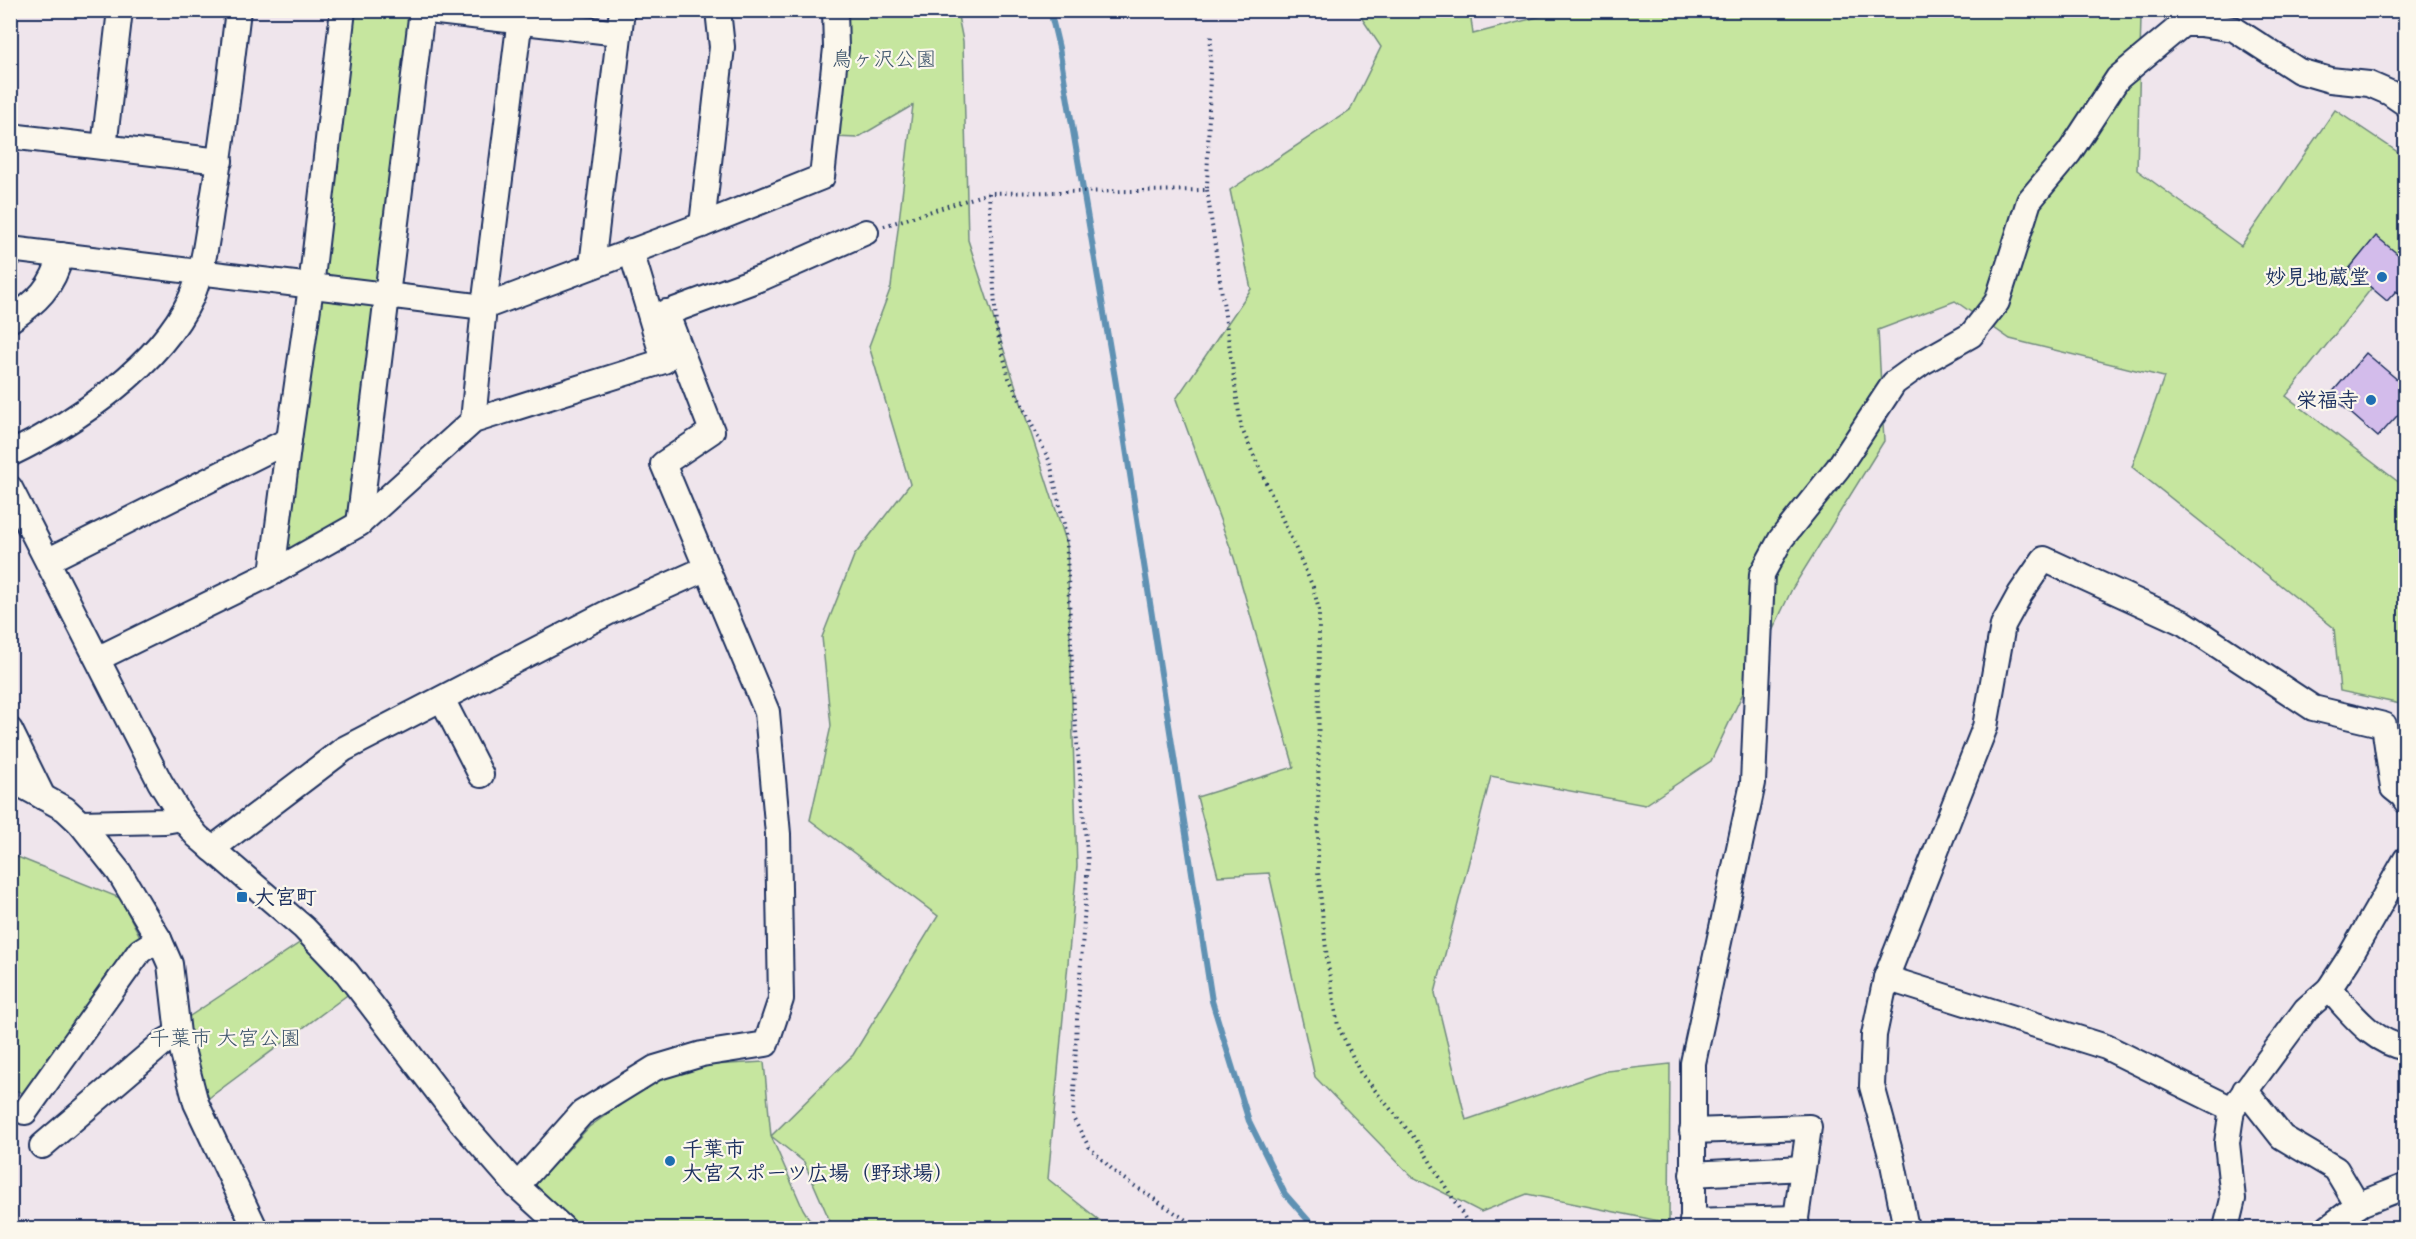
<svg xmlns="http://www.w3.org/2000/svg" width="2416" height="1239" viewBox="0 0 2416 1239" font-family="Caveat,'Klee One',sans-serif">
  <rect width="100%" height="100%" fill="#efe5ec"/>
  <filter id="ink" filterUnits="userSpaceOnUse"><feTurbulence type="fractalNoise" baseFrequency=".0167" numOctaves="2"/><feDisplacementMap in="SourceGraphic" scale="12" xChannelSelector="R" yChannelSelector="G"/><feConvolveMatrix kernelMatrix="1 2 1 2 8 2 1 2 1" color-interpolation-filters="sRGB"/></filter>
  <g filter="url(#ink)">
    <!-- green -->
    <g fill="#c6e69f" stroke="#708a7e" stroke-width="1.5">
      <polygon points="381,10 406,13 413,22 380,278 372,283 324,277 350,16 355,11"/>
      <polygon points="1564,10 2145,11 2141,17 2137,170 2241,246 2335,110 2405,157 2405,246 2286,396 2405,487 2405,705 2340,691 2334,628 2132,467 2164,377 2010,339 1955,301 1878,330 1884,441 1792,589 1711,761 1645,805 1491,776 1435,993 1466,1120 1607,1071 1670,1064 1669,1223 1527,1194 1481,1212 1411,1176 1315,1077 1269,873 1218,876 1197,797 1294,767 1234,558 1176,399 1251,289 1230,190 1350,110 1381,47 1357,11 1470,11 1473,34"/>
      <polygon points="841,11 957,11 963,41 968,240 1067,544 1077,866 1048,1179 1109,1228 833,1228 804,1162 771,1136 803,1209 815,1228 581,1228 535,1185 589,1127 660,1077 712,1065 764,1062 771,1136 853,1055 938,916 810,820 831,726 822,637 854,556 910,484 869,346 891,287 913,105 857,138 834,137"/>
      <polygon points="324,298 369,304 378,312 354,515 293,557 286,547 316,302"/>
      <polygon points="10,854 120,898 146,948 31,1097 11,1088"/>
      <polygon points="307,938 354,990 202,1103 181,1022"/>
    </g>
    <g fill="none" stroke-linecap="round" stroke-linejoin="round">
      <!-- stream -->
      <polyline stroke="#5e91b3" stroke-width="6" points="1050,10 1059,48 1115,378 1212,1001 1249,1121 1285,1194 1315,1228"/>
    </g>
    <!-- building -->
    <g fill="#d3bceb" stroke="#1b2f5e" stroke-width="1.5">
      <polygon points="2376,236 2406,261 2406,285 2399,293 2396,291 2387,301 2349,269"/>
      <polygon points="2366,353 2406,387 2406,406 2378,437 2330,395"/>
    </g>
    <g fill="none" stroke-linecap="round" stroke-linejoin="round">
      <defs>
        <g id="minor">
          <polyline points="420,10 619,33"/>
          <polyline points="2183,24 2200,24 2234,29 2299,71 2330,80 2369,84 2390,93 2406,104"/>
          <polyline points="10,136 220,161"/>
          <polyline points="104,147 120,10"/>
          <polyline points="702,225 722,47 718,10"/>
          <polyline points="10,249 484,307 702,225 822,177 836,48 835,10"/>
          <polyline points="592,266 622,10"/>
          <polyline points="653,318 764,277 866,232"/>
          <path d="M10 320C37 302 53 287 61 255"/>
          <polyline points="473,421 484,307 521,10"/>
          <path d="M10 454C75 423 160 365 191 298 204 269 207 237 212 205 223 141 230 76 238 10"/>
          <polyline points="10,488 160,782 182,818 197,836 304,928 347,973 462,1123 517,1186 563,1228"/>
          <polyline points="359,524 422,10"/>
          <polyline points="49,560 289,440"/>
          <polyline points="272,573 289,440 311,287 343,10"/>
          <polyline points="99,658 272,573 359,524 473,421 664,361 631,251"/>
          <polyline points="442,699 481,775"/>
          <polyline points="10,730 43,797"/>
          <polyline points="10,779 65,809 80,823 119,872 159,939 170,964 178,1034 196,1103 255,1228"/>
          <polyline points="80,823 165,821 182,818"/>
          <polyline points="212,849 344,749 609,612 707,568"/>
          <polyline points="1886,978 2106,1047 2232,1109"/>
          <path d="M2329 989C2352 1013 2371 1042 2406 1048"/>
          <polyline points="2245,1090 2282,1137 2336,1169 2358,1206"/>
          <polyline points="25,1112 140,951 159,939"/>
          <polyline points="1692,1131 1809,1127 1796,1218 1797,1228"/>
          <polyline points="42,1146 164,1042 178,1034"/>
          <polyline points="1692,1174 1803,1168"/>
          <polyline points="517,1186 582,1113 655,1068 702,1054 766,1044 781,999 778,834 767,712 663,464 712,431 666,312"/>
          <polyline points="1692,1221 1796,1218"/>
          <polyline points="1693,1228 1693,1063 1753,783 1762,574 1781,539 1838,468 1894,383 1923,362 1971,335 1997,302 2029,201 2069,153 2118,78 2183,24 2196,10"/>
          <polyline points="1906,1228 1892,1159 1872,1086 1874,1035 1886,978 1985,727 2003,625 2020,594 2044,559 2184,623 2313,708 2384,725 2393,788 2403,796 2406,801"/>
          <polyline points="2226,1228 2233,1199 2227,1143 2232,1109 2306,1009 2329,989 2348,960 2406,859"/>
          <polyline points="2328,1228 2360,1204 2406,1186"/>
        </g>
      </defs>
      <!-- minor casing -->
      <use href="#minor" stroke="#1b2f5e" stroke-width="28"/>
      <!-- path -->
      <g stroke="#1b2f5e" stroke-width="4" stroke-dasharray="1.5 4.5" stroke-linecap="butt">
        <polyline points="1207,190 1241,427 1313,587 1319,610 1318,872 1327,959 1338,1026 1360,1072 1420,1145 1471,1228"/>
        <polyline points="989,193 996,327 1009,378 1050,462 1066,533 1074,709 1088,862 1077,1019 1073,1118 1089,1147 1118,1175 1198,1228"/>
        <polyline points="884,226 989,193 1207,190 1211,33"/>
      </g>
      <!-- minor -->
      <use href="#minor" stroke="#fbf7ec" stroke-width="24"/>
    </g>
  </g>
  <!-- markers -->
  <g fill="#1f6fb2" stroke="#fbf7ec" stroke-width="2">
    <circle cx="2382" cy="277" r="6"/>
    <circle cx="2371" cy="400" r="6"/>
    <rect x="236" y="891" width="12" height="12" rx="3"/>
    <circle cx="670" cy="1161" r="6"/>
  </g>
  <g text-anchor="middle" stroke-width="4.5" stroke-linejoin="round" paint-order="stroke">
    <!-- park labels -->
    <g font-size="21" fill="#3d546b" stroke="#fbf7ec">
      <text x="884" y="66">鳥ヶ沢公園</text>
      <text x="225" y="1045">千葉市 大宮公園</text>
    </g>
    <!-- poi labels -->
    <g font-size="21" font-weight="bold" fill="#1b2f5e" stroke="#fbf7ec" text-anchor="end">
      <text x="2370" y="284">妙見地蔵堂</text>
      <text x="2359" y="407">栄福寺</text>
      <text x="254" y="904" text-anchor="start">大宮町</text>
      <text x="682" y="1156" text-anchor="start">千葉市<tspan x="682" dy="24">大宮スポーツ広場（野球場）</tspan></text>
    </g>
  </g>
  <!-- margin -->
  <rect width="2416" height="1239" fill="none" stroke="#fbf7ec" stroke-width="36"/>
  <rect x="18" y="18" width="2380" height="1203" fill="none" stroke="#1b2f5e" stroke-width="2" filter="url(#ink)"/>
</svg>
